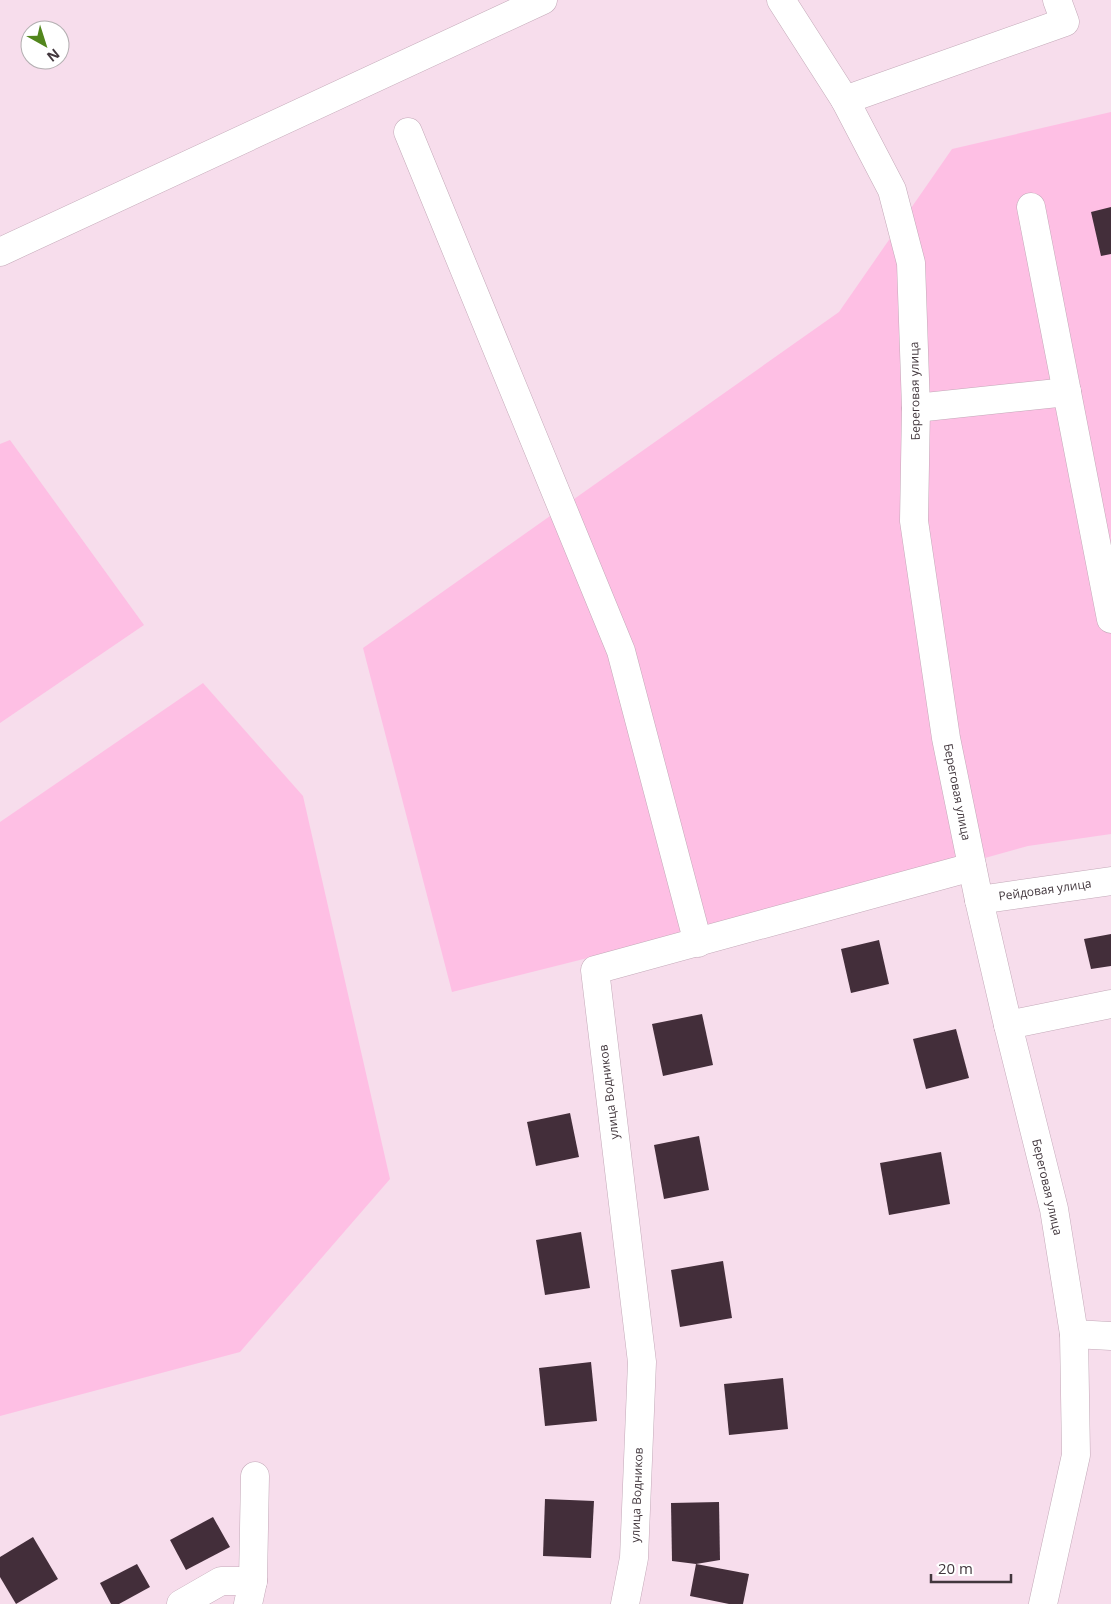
<svg xmlns="http://www.w3.org/2000/svg" width="1111" height="1604" viewBox="0 0 1111 1604" font-family="'Open Sans',sans-serif">
  <rect width="100%" height="100%" fill="#f7ddec"/>
  <!-- green -->
  <g fill="#febfe4">
    <polygon points="1111,112 1111,834 1028,846 967,863 452,992 363,648 839,312 952,149"/>
    <polygon points="10,440 144,625 0,723 0,444"/>
    <polygon points="203,683 303,796 390,1179 240,1352 0,1416 0,822"/>
  </g>
  <!-- building -->
  <g fill="#432e3a">
    <polygon points="1111,207 1111,254 1101,256 1091,212"/>
    <polygon points="1111,934 1111,966 1091,969 1084,939"/>
    <polygon points="879,940 889,984 851,993 841,949"/>
    <polygon points="702,1014 713,1065 663,1076 652,1024"/>
    <polygon points="956,1029 969,1078 926,1089 913,1039"/>
    <polygon points="570,1113 579,1157 536,1166 527,1122"/>
    <polygon points="699,1136 709,1190 664,1199 654,1145"/>
    <polygon points="941,1152 950,1204 889,1215 880,1163"/>
    <polygon points="581,1232 590,1288 545,1295 536,1240"/>
    <polygon points="723,1261 732,1318 680,1327 671,1270"/>
    <polygon points="591,1362 597,1421 545,1426 539,1368"/>
    <polygon points="783,1378 788,1429 729,1435 724,1384"/>
    <polygon points="545,1499 594,1501 591,1558 543,1556"/>
    <polygon points="719,1502 720,1560 696,1564 672,1561 671,1503"/>
    <polygon points="213,1517 230,1547 186,1570 170,1540"/>
    <polygon points="33,1537 58,1579 16,1604 0,1577 0,1557"/>
    <polygon points="137,1564 150,1587 119,1604 111,1604 100,1583"/>
    <polygon points="696,1564 749,1574 743,1604 729,1604 690,1596"/>
  </g>
  <g fill="none" stroke-linecap="round" stroke-linejoin="round">
    <defs>
      <g id="minor">
        <polyline points="781,0 845,100 892,190 911,263 916,408 914,521 946,738 979,900 1008,1025 1054,1209 1074,1334 1076,1455 1043,1604"/>
        <polyline points="845,100 1065,22 1057,0"/>
        <polyline points="408,132 621,651 698,943"/>
        <polyline points="1031,207 1111,619"/>
        <polyline points="0,252 543,0"/>
        <polyline points="916,408 1067,392"/>
        <polyline points="979,900 1111,881"/>
        <polyline points="1008,1025 1111,1004"/>
        <polyline points="1074,1334 1111,1336"/>
        <polyline points="181,1604 221,1581 253,1581"/>
        <polyline points="248,1604 253,1581 255,1476"/>
        <polyline points="625,1604 634,1558 642,1362 595,970 972,867"/>
      </g>
    </defs>
    <!-- minor casing -->
    <use href="#minor" stroke="#c3a9b8" stroke-width="29"/>
    <!-- minor -->
    <use href="#minor" stroke="#fff" stroke-width="28"/>
  </g>
  <g text-anchor="middle" stroke-width="5" stroke-linejoin="round" paint-order="stroke">
    <!-- street labels -->
    <g font-size="12" fill="#42373d" stroke="#fff">
      <text transform="translate(915 391) rotate(-91)" y="4">Береговая улица</text>
      <text transform="translate(957 792) rotate(79)" y="4">Береговая улица</text>
      <text transform="translate(1045 890) rotate(-8)" y="4">Рейдовая улица</text>
      <text transform="translate(609 1092) rotate(-97)" y="4">улица Водников</text>
      <text transform="translate(1047 1187) rotate(77)" y="4">Береговая улица</text>
      <text transform="translate(637 1495) rotate(-88)" y="4">улица Водников</text>
    </g>
  </g>
  <!-- north arrow -->
  <g transform="translate(45 45) rotate(141)"><circle r="24" fill="#ffffff" stroke="#b3afb1"/>
  <path d="M0-4L9 19L0 12L-9 19Z" fill="#52861d"/>
  <text y="-8" font-size="14" font-weight="bold" text-anchor="middle" fill="#42373d">N</text>
  </g>
  <!-- scale -->
  <path d="M931 1574v8h80v-8" fill="none" stroke="#42373d" stroke-width="2.5"/>
  <text x="938" y="1574" font-size="15" fill="#42373d" stroke="#ffffff" stroke-width="4" paint-order="stroke">20 m</text>
</svg>
